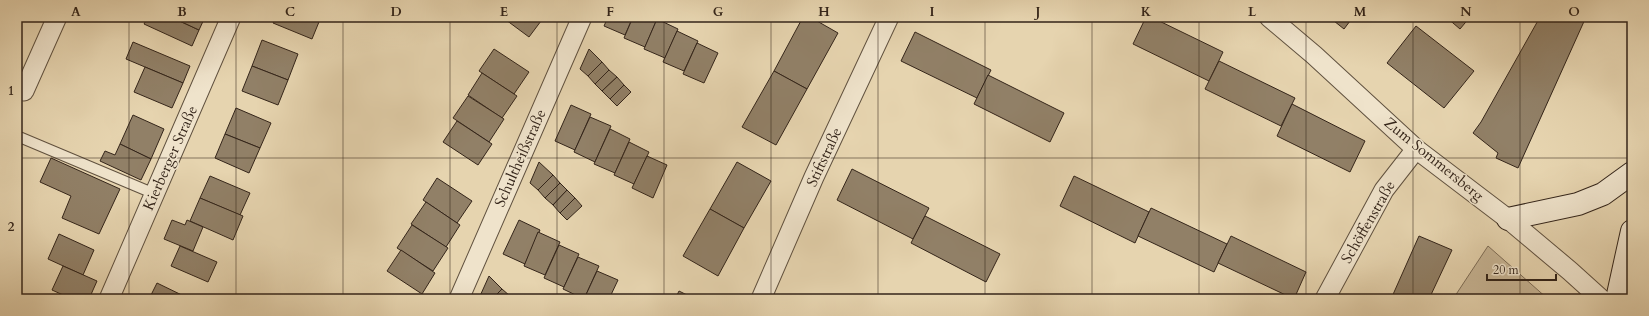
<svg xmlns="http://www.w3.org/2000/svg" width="1649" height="316" viewBox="0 0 1649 316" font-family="Cardo,serif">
  <rect width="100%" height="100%" fill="#e6d4af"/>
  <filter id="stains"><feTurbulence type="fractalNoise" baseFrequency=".005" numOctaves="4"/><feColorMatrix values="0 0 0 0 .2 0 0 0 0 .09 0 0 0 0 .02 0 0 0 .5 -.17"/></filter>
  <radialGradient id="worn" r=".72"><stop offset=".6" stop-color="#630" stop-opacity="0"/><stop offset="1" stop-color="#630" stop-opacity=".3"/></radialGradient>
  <!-- green -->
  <polygon fill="#c8b696" stroke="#7e6e58" points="1488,246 1548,299 1453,299"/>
  <!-- building -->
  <g fill="#918067" stroke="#34251a">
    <polygon points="148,17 171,17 199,30 192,46 144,24"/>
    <polygon points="171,17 205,17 199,30"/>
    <polygon points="276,17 321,17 312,39 273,23"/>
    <polygon points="502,17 544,17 529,37"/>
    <polygon points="608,17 633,17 625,35 604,26"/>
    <polygon points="633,17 658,17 645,47 624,38"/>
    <polygon points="803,17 810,17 838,33 807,89 774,71"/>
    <polygon points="1146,17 1151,17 1223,52 1209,81 1133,44"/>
    <polygon points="1329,17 1353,17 1344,29"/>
    <polygon points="1446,17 1470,17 1460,29"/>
    <polygon points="1540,17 1586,17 1518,168 1496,158 1498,153 1473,133 1481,122"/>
    <polygon points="657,19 678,29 665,58 644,49"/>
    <polygon points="1416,26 1474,71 1444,108 1387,63"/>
    <polygon points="677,31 698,41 684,71 663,62"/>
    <polygon points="915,32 991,70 977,98 901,61"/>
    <polygon points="262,40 298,54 288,80 252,66"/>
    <polygon points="133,42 190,66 183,83 126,59"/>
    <polygon points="697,43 718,53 704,83 683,74"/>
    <polygon points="494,49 529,72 514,94 479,71"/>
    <polygon points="589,49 602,62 588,76 580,69"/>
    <polygon points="1219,61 1295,98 1281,126 1205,89"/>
    <polygon points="602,62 609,70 595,84 588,76"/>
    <polygon points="252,66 288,80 278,105 242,91"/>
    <polygon points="145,67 183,83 172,108 134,92"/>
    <polygon points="609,70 617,77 602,91 595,84"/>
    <polygon points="774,71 807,89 776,145 742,127"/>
    <polygon points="482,73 517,96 502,118 468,95"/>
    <polygon points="988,75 1064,113 1050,142 974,104"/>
    <polygon points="617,77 624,85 610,99 602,91"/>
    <polygon points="624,85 631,92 617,106 610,99"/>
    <polygon points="468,96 504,119 489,142 453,118"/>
    <polygon points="1292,104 1365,141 1350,172 1277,136"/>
    <polygon points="571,105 591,114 575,150 555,141"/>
    <polygon points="236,108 271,123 260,148 225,134"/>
    <polygon points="133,115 164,129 151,159 120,144"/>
    <polygon points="590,117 611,126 595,162 574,152"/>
    <polygon points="457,121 492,144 478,165 443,142"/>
    <polygon points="610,129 630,139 615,173 594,164"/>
    <polygon points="225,134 260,148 249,173 215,158"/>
    <polygon points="629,142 649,152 634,184 614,175"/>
    <polygon points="120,144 151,159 141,180 100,161 105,151 115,155"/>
    <polygon points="647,156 667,165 653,198 632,188"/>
    <polygon points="51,158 120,189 99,234 62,218 71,196 40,182"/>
    <polygon points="539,162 553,175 538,190 530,183"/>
    <polygon points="737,162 771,181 744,228 710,209"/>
    <polygon points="852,169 929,208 913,239 837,200"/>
    <polygon points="553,175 560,183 545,198 538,190"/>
    <polygon points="210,176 250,193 240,215 200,198"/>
    <polygon points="1074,176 1149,212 1135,243 1060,206"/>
    <polygon points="437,178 472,201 457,223 423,200"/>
    <polygon points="560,183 567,190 553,205 545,198"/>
    <polygon points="567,190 575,198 560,213 553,205"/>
    <polygon points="200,198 243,216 233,240 190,221"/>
    <polygon points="575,198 582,206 567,220 560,213"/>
    <polygon points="426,202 460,225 446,247 411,224"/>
    <polygon points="1151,208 1227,244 1214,272 1138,236"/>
    <polygon points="710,209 744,228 718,276 683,256"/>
    <polygon points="925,216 1000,254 986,282 911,243"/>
    <polygon points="172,220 185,225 187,220 203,227 193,251 164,239"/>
    <polygon points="519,220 540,230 525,264 503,254"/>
    <polygon points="412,225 448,248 433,271 397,248"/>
    <polygon points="538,232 560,242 545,275 524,266"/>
    <polygon points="59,234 94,250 83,275 48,259"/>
    <polygon points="1231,236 1306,272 1294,299 1218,263"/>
    <polygon points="1419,236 1452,250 1429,299 1391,299"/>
    <polygon points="559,245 579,254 564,287 544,278"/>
    <polygon points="180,246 217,262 208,282 171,266"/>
    <polygon points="401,250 435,273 422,294 387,271"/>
    <polygon points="578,257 599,266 584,299 563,289"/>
    <polygon points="63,266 97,281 89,299 72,299 52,290"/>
    <polygon points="597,271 618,280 609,299 584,299"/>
    <polygon points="489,276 502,289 492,299 483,299 480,296"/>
    <polygon points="157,283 190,299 149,299"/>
    <polygon points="502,289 510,296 507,299 492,299"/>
    <polygon points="679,291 695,299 675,299"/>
  </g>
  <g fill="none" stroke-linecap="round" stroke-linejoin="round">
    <defs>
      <polyline id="lane" points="17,136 155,194"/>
      <g id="street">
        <polyline points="1269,17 1314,55 1416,149 1508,219 1570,271 1601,299"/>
        <polyline points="24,91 57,17"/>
        <polyline points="109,299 231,17"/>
        <polyline points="459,299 582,17"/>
        <polyline points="761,299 814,177 889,17"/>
        <polyline points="1325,299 1384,190 1416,149"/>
      </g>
      <g id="secondary">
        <polyline points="1508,219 1578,204 1603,194 1632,173"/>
        <polyline points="1617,299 1632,231"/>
      </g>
    </defs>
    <!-- lane casing -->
    <use href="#lane" stroke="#60513f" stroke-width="12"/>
    <!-- street casing -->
    <use href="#street" stroke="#60513f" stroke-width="21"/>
    <!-- secondary casing -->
    <use href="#secondary" stroke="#34251a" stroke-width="24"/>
    <!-- lane -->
    <use href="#lane" stroke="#efe3cb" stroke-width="10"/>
    <!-- street -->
    <use href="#street" stroke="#efe3cb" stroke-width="19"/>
    <!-- secondary -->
    <use href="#secondary" stroke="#efe3cb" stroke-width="22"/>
  </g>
  <!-- grid -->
  <path fill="none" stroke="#34251a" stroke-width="1" stroke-opacity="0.55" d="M129 17V299M236 17V299M343 17V299M450 17V299M557 17V299M664 17V299M771 17V299M878 17V299M985 17V299M1092 17V299M1199 17V299M1306 17V299M1413 17V299M1520 17V299M17 158H1632"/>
  <g text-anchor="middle" stroke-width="3" stroke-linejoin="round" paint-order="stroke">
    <!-- street labels -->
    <g font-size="15" fill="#34251a" stroke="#efe3cb">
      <text transform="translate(824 157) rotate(-65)" y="5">Stiftstraße</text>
      <text transform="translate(170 158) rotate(-66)" y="5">Kierberger Straße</text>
      <text transform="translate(520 158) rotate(-66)" y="5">Schultheißstraße</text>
      <text transform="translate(1434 159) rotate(39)" y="5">Zum Sommersberg</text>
      <text transform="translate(1368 222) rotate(-60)" y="5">Schöffenstraße</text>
    </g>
  </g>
  <!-- margin -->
  <rect width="1649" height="316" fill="none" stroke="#e6d4af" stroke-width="44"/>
  <!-- scale -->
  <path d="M1487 274v6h69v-6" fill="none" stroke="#34251a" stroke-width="2"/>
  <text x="1493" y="274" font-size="12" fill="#34251a" stroke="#efe3cb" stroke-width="3" paint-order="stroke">20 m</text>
  <rect x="22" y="22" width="1605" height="272" fill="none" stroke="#34251a" stroke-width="1.5"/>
  <g font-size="13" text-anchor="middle" font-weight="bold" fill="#34251a">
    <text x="76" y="16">A</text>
    <text x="182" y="16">B</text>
    <text x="290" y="16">C</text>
    <text x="396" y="16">D</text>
    <text x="504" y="16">E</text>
    <text x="610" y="16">F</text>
    <text x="718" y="16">G</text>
    <text x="824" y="16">H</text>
    <text x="932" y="16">I</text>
    <text x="1038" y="16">J</text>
    <text x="1146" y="16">K</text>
    <text x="1252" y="16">L</text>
    <text x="1360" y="16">M</text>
    <text x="1466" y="16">N</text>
    <text x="1574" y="16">O</text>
    <text x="11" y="95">1</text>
    <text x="11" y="231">2</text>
  </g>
  <rect width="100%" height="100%" filter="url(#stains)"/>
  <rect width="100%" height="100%" fill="url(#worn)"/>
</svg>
